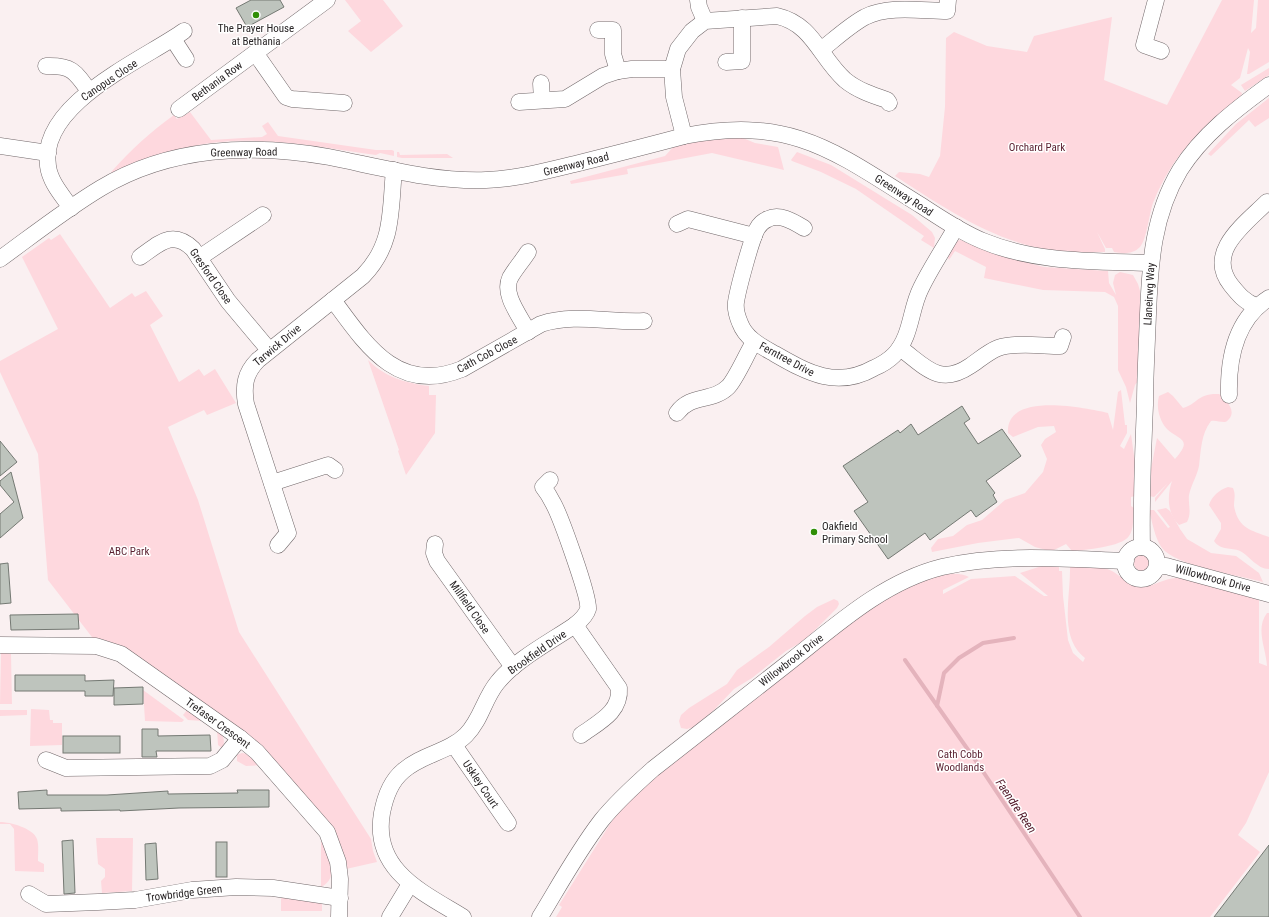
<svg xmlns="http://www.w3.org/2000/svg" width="1269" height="917" viewBox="0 0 1269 917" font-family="'Roboto Condensed',sans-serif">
  <rect width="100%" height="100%" fill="#faf0f1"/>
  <!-- green -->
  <g fill="#fed8de">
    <polygon points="345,0 383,0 403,26 371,52 348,31 361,21"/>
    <path d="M1222 0H1254L1251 33 1256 28 1258 0H1269V62L1249 74H1247L1250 52 1248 48 1240 78 1231 85 1242 93 1240 99C1198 132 1174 152 1153 203 1149 214 1147 239 1140 247 1133 254 1124 254 1114 252L1112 248H1106L1097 232 1105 249V252C1086 252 1067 253 1049 250 991 240 943 207 895 176L899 172 920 174 929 177 940 156 945 107 946 38 954 32 987 46 1027 52 1034 36 1112 17 1104 80 1167 105Z"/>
    <polygon points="1269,68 1269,75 1245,91 1241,85"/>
    <polygon points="1269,98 1269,118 1255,127 1249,120 1211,156 1208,154 1236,124"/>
    <path d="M190 112 211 140 262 137 267 134 262 126 268 122 278 136 376 150H392L394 151V156L380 153 376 155C314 146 240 131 179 150 155 157 133 167 110 176L112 171C131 150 150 132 174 115L177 119Z"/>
    <polygon points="712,138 743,138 755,143 778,147 784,170 712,153 627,169 628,174 571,184 570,181 665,156 675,145"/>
    <polygon points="397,152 399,152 400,155 447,154 453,158 402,158 397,157"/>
    <polygon points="797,152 831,165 912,215 932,232 935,238 934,248 921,240 924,236 856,189 821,172 792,161 791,160"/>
    <polygon points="60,234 110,308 132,293 135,297 146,291 163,316 150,325 179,382 199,369 204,376 215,369 236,403 207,415 204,410 168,427 198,500 239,632 371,839 373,851 377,862 346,869 261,748 95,641 48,580 38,454 0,372 0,361 58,329 22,257 49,238 51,240"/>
    <polygon points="961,240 994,254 1044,267 1108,271 1109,283 1116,295 1113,283 1115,275 1120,272 1133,275 1138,284 1140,291 1140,344 1138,381 1135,385 1130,403 1126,387 1118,370 1118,306 1114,297 1105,292 1043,290 984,278 986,267 955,251 949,260 947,255 955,241"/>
    <path d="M368 360C385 377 405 383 429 386V395H436L435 433 406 475 398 451 399 450Z"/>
    <path d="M1121 390 1125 425H1127V433L1120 446 1124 449 1131 434 1136 470 1135 496 1131 497V506L1134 508C1133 517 1134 529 1129 536 1122 547 1084 550 1072 551L1066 544 1054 550H1046L1035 547 1019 538 978 543 932 552 931 548 938 539 953 536 967 525 982 520 1005 500 1025 493 1043 472 1047 459 1041 445 1045 439 1056 432 1054 426 1038 427 1013 437 1008 433C1005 391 1085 408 1108 413L1113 430 1118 392Z"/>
    <path d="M1168 392 1173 396 1183 408C1198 404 1197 393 1219 394 1225 399 1237 410 1229 419 1227 421 1227 422 1224 422 1219 422 1216 420 1211 421 1201 434 1201 450 1199 466 1197 476 1191 485 1189 495 1188 505 1192 513 1187 522L1179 525C1167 514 1167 495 1172 481L1155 502V498L1168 483 1154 497 1149 496 1151 469 1157 438 1175 459C1194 438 1178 440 1167 429 1159 420 1156 407 1159 396Z"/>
    <path d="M1228 487 1233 488C1236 495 1234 499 1234 506 1238 528 1250 530 1269 537V569C1257 569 1250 556 1240 551 1231 547 1221 551 1214 541L1221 529V523L1209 505C1212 496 1219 490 1228 487Z"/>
    <path d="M1166 508 1170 511 1180 529 1187 539 1211 553 1236 556 1259 573 1263 582C1241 576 1174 565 1162 548 1155 539 1152 521 1149 510H1154L1168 528 1170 527 1157 510Z"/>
    <circle cx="1142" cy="563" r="8"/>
    <path d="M1045 565H1059V571H1062L1063 596 1068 640 1073 653 1083 662 1085 658C1058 637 1071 596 1070 566 1083 567 1100 564 1112 571 1121 576 1128 585 1138 587 1151 589 1163 578 1176 578 1205 578 1233 591 1259 600V663L1267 666C1266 648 1255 629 1267 613H1269V772L1246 823 1238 835 1260 852 1210 917H556L562 907 559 905 615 816 644 786 866 611C889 597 942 563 969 577L943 590V594L971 579 1015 576 1044 596H1048L1020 573Z"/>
    <polygon points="834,599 838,601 839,604 837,608 805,640 786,651 752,678 734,689 714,710 694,727 687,729 681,728 679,721 681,715 689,708 727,684 737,670 769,647 805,616 817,607"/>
    <polygon points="1,652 11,654 12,704 0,704"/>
    <polygon points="143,690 184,720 182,722 145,721"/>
    <polygon points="31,709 49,710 50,720 53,720 53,723 62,723 62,745 30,746"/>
    <polygon points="0,710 27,710 27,715 0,716"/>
    <polygon points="187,710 202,721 188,720 183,715"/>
    <path d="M217 729C224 735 225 740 223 749L218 745Z"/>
    <polygon points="242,753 249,754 262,765 246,766 237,761 237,755"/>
    <path d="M0 822C10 822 33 828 37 839 39 845 38 854 38 861L44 864V872L15 871 14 829 10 824H0Z"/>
    <polygon points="133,838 132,891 102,893 101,881 105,877 105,869 98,864 96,838"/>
    <path d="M325 841C329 857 340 878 321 887V842Z"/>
    <polygon points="284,895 322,903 322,911 281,911 281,898"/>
  </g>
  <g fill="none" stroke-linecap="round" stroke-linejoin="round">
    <!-- stream -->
    <g stroke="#e4b3bc" stroke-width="4">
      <polyline points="905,660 978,764 1080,917"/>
      <polyline points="937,706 944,673 959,658 983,643 1014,638"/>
    </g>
  </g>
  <!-- building -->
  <g fill="#bec4bd" stroke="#747973">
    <polygon points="251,0 280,0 284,7 247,27 236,8"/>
    <polygon points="962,406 970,419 964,423 978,444 1002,429 1021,456 986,481 995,493 993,495 997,502 976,517 971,510 930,540 925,533 888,559 854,511 868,502 843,466 898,430 900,433 911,424 918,435"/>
    <polygon points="0,441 17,462 0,476"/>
    <polygon points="11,472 23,518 0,538 0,514 14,502 0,485 0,481"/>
    <polygon points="8,563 11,603 0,604 0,564"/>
    <polygon points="78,614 79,629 11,630 10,615"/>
    <polygon points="15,675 85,675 85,681 114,680 113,696 85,696 85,691 15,691"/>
    <polygon points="143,687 143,704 114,705 114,688"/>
    <polygon points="142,729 158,729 158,736 210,735 211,751 156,751 157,757 142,757"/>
    <rect x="63" y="736" width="57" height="17"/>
    <polygon points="47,790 47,795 107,795 168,791 168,794 238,793 237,790 269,790 269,807 179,808 120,811 120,810 61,811 61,808 19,809 18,792"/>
    <polygon points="73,840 75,893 64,894 62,841"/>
    <rect x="216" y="842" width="11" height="35"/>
    <polygon points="156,843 158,879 146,880 145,844"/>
    <polygon points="1269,845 1269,917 1214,917"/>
  </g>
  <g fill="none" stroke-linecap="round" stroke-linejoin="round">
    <defs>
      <g id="minor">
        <polyline points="698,0 699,7 705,21"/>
        <polyline points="1156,0 1144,45 1161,51"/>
        <polyline points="598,30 613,30 613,54 618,71"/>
        <polyline points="173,39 186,59"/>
        <path d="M821 50C835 39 850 25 865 17 889 5 922 11 947 11L948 0"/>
        <polyline points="256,54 286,97 292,99 344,103"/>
        <polyline points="726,62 742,61 742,18"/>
        <path d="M46 66C71 65 75 71 89 91"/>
        <polyline points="541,83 542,100"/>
        <polyline points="519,102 565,99 603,76 618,71 632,69 672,69"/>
        <polyline points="179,109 327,0"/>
        <path d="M684 136 674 97 672 69 678 49 692 31 705 21 777 16C813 24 820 58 845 80 857 90 872 95 887 100L889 103"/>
        <polyline points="0,146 48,153"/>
        <path d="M71 208C62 195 50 182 48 166 38 104 143 60 184 31"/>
        <polyline points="677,224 688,219 754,236"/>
        <path d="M804 228C794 222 780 213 768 219 763 221 759 225 757 229 751 240 738 289 736 302 735 309 737 316 740 323 746 339 761 346 775 354 808 373 837 389 874 368 881 365 889 360 894 355 912 336 910 309 921 288 931 267 945 247 956 227"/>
        <path d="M140 257C159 244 172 229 193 249L228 301 269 350"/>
        <polyline points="199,258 263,215"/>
        <path d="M0 259C33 235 66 209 101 188 169 147 252 143 329 157 380 167 433 182 486 180 516 179 546 171 575 164 611 155 647 146 684 136 793 115 835 152 922 206 942 219 961 232 983 241 1036 263 1095 261 1150 263"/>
        <path d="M333 300C366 345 398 395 462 369L541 324C575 313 610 323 644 321"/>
        <path d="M1256 306C1245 302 1239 295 1231 285 1205 252 1245 224 1267 202"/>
        <path d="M528 332C521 317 502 295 510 278 515 269 523 260 528 252"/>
        <path d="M900 348C925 366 939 387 970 366 979 360 988 352 998 348 1014 342 1043 346 1060 346L1063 337"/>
        <path d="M1229 395C1228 358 1236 319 1269 298"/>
        <path d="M677 413C690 394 713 402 728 387 736 379 747 353 754 342"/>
        <polyline points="272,483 328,465 335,470"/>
        <polyline points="435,544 434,553 437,561 513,667"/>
        <path d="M278 545 288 533 246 404C243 386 245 373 258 360L363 276C394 244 390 211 394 170"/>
        <path d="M1142 547C1141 500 1143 452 1145 405 1145 374 1147 344 1148 314 1150 263 1153 215 1180 170 1202 135 1236 109 1269 85"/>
        <circle cx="1141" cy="563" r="16"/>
        <polyline points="1157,567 1166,566 1269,594"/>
        <path d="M575 625 619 688C621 712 599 722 581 735"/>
        <polyline points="0,645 96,646 121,654 240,738 257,752 327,832 338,862 340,879 339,917"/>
        <polyline points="454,745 508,823"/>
        <polyline points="46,760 66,768 210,766 222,760 240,738"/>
        <polyline points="29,894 46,904 98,902 135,900 192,890 236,887 273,888 340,898"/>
        <polyline points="390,917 410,884"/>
        <path d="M463 917C422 892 372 870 382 813 385 797 391 781 403 771 422 754 449 752 466 735 481 720 484 699 497 683 515 660 550 642 575 625 580 621 586 616 588 609 590 598 560 515 553 503 550 497 547 492 543 487L550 480"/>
        <path d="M540 917C560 884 578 851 601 821 616 802 635 785 653 769 698 734 742 699 787 664 834 627 882 582 942 567 1001 553 1065 559 1126 561"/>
      </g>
    </defs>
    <!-- minor casing -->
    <use href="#minor" stroke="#71686a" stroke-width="17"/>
    <!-- minor -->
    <use href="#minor" stroke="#fff" stroke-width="16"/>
  </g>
  <!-- markers -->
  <g fill="#308f07" stroke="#fff" stroke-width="1.5">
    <circle cx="256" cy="15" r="4"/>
    <circle cx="814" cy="532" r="4"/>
  </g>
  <g text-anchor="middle" stroke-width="3" stroke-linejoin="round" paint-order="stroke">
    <!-- poi labels -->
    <g font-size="11" fill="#292526" stroke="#fff">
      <text x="256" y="32">The Prayer House<tspan x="256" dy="13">at Bethania</tspan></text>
      <text x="822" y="530" text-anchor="start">Oakfield<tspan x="822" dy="13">Primary School</tspan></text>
    </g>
    <!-- street labels -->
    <g font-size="11" fill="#292526" stroke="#fff">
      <text transform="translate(109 80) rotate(-34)" y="4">Canopus Close</text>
      <text transform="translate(217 81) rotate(-36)" y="4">Bethania Row</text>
      <text transform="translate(244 152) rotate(-1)" y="4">Greenway Road</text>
      <text transform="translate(576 164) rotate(-14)" y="4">Greenway Road</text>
      <text transform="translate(904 195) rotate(33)" y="4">Greenway Road</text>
      <text transform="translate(211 276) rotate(55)" y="4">Gresford Close</text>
      <text transform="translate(1149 294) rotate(-87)" y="4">Llaneirwg Way</text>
      <text transform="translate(277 345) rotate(-40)" y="4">Tarwick Drive</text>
      <text transform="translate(487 354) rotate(-28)" y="4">Cath Cob Close</text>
      <text transform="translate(787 359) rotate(28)" y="4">Ferntree Drive</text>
      <text transform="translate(1213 578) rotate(15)" y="4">Willowbrook Drive</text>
      <text transform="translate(470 607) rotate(55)" y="4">Millfield Close</text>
      <text transform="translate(537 652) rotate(-35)" y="4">Brookfield Drive</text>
      <text transform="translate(791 660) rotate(-38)" y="4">Willowbrook Drive</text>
      <text transform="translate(218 723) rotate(36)" y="4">Trefaser Crescent</text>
      <text transform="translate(481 784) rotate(56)" y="4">Uskley Court</text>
      <text transform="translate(184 893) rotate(-7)" y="4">Trowbridge Green</text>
    </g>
    <!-- park labels -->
    <g font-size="11" fill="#591f2f" stroke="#fff">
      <text x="1037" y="151">Orchard Park</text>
      <text x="129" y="555">ABC Park</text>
      <text x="960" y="758">Cath Cobb<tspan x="960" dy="13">Woodlands</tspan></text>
    </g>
    <!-- water labels -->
    <g font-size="12" font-style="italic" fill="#501727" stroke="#fff">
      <text transform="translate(1016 806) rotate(56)" y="4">Faendre Reen</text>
    </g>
  </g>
</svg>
